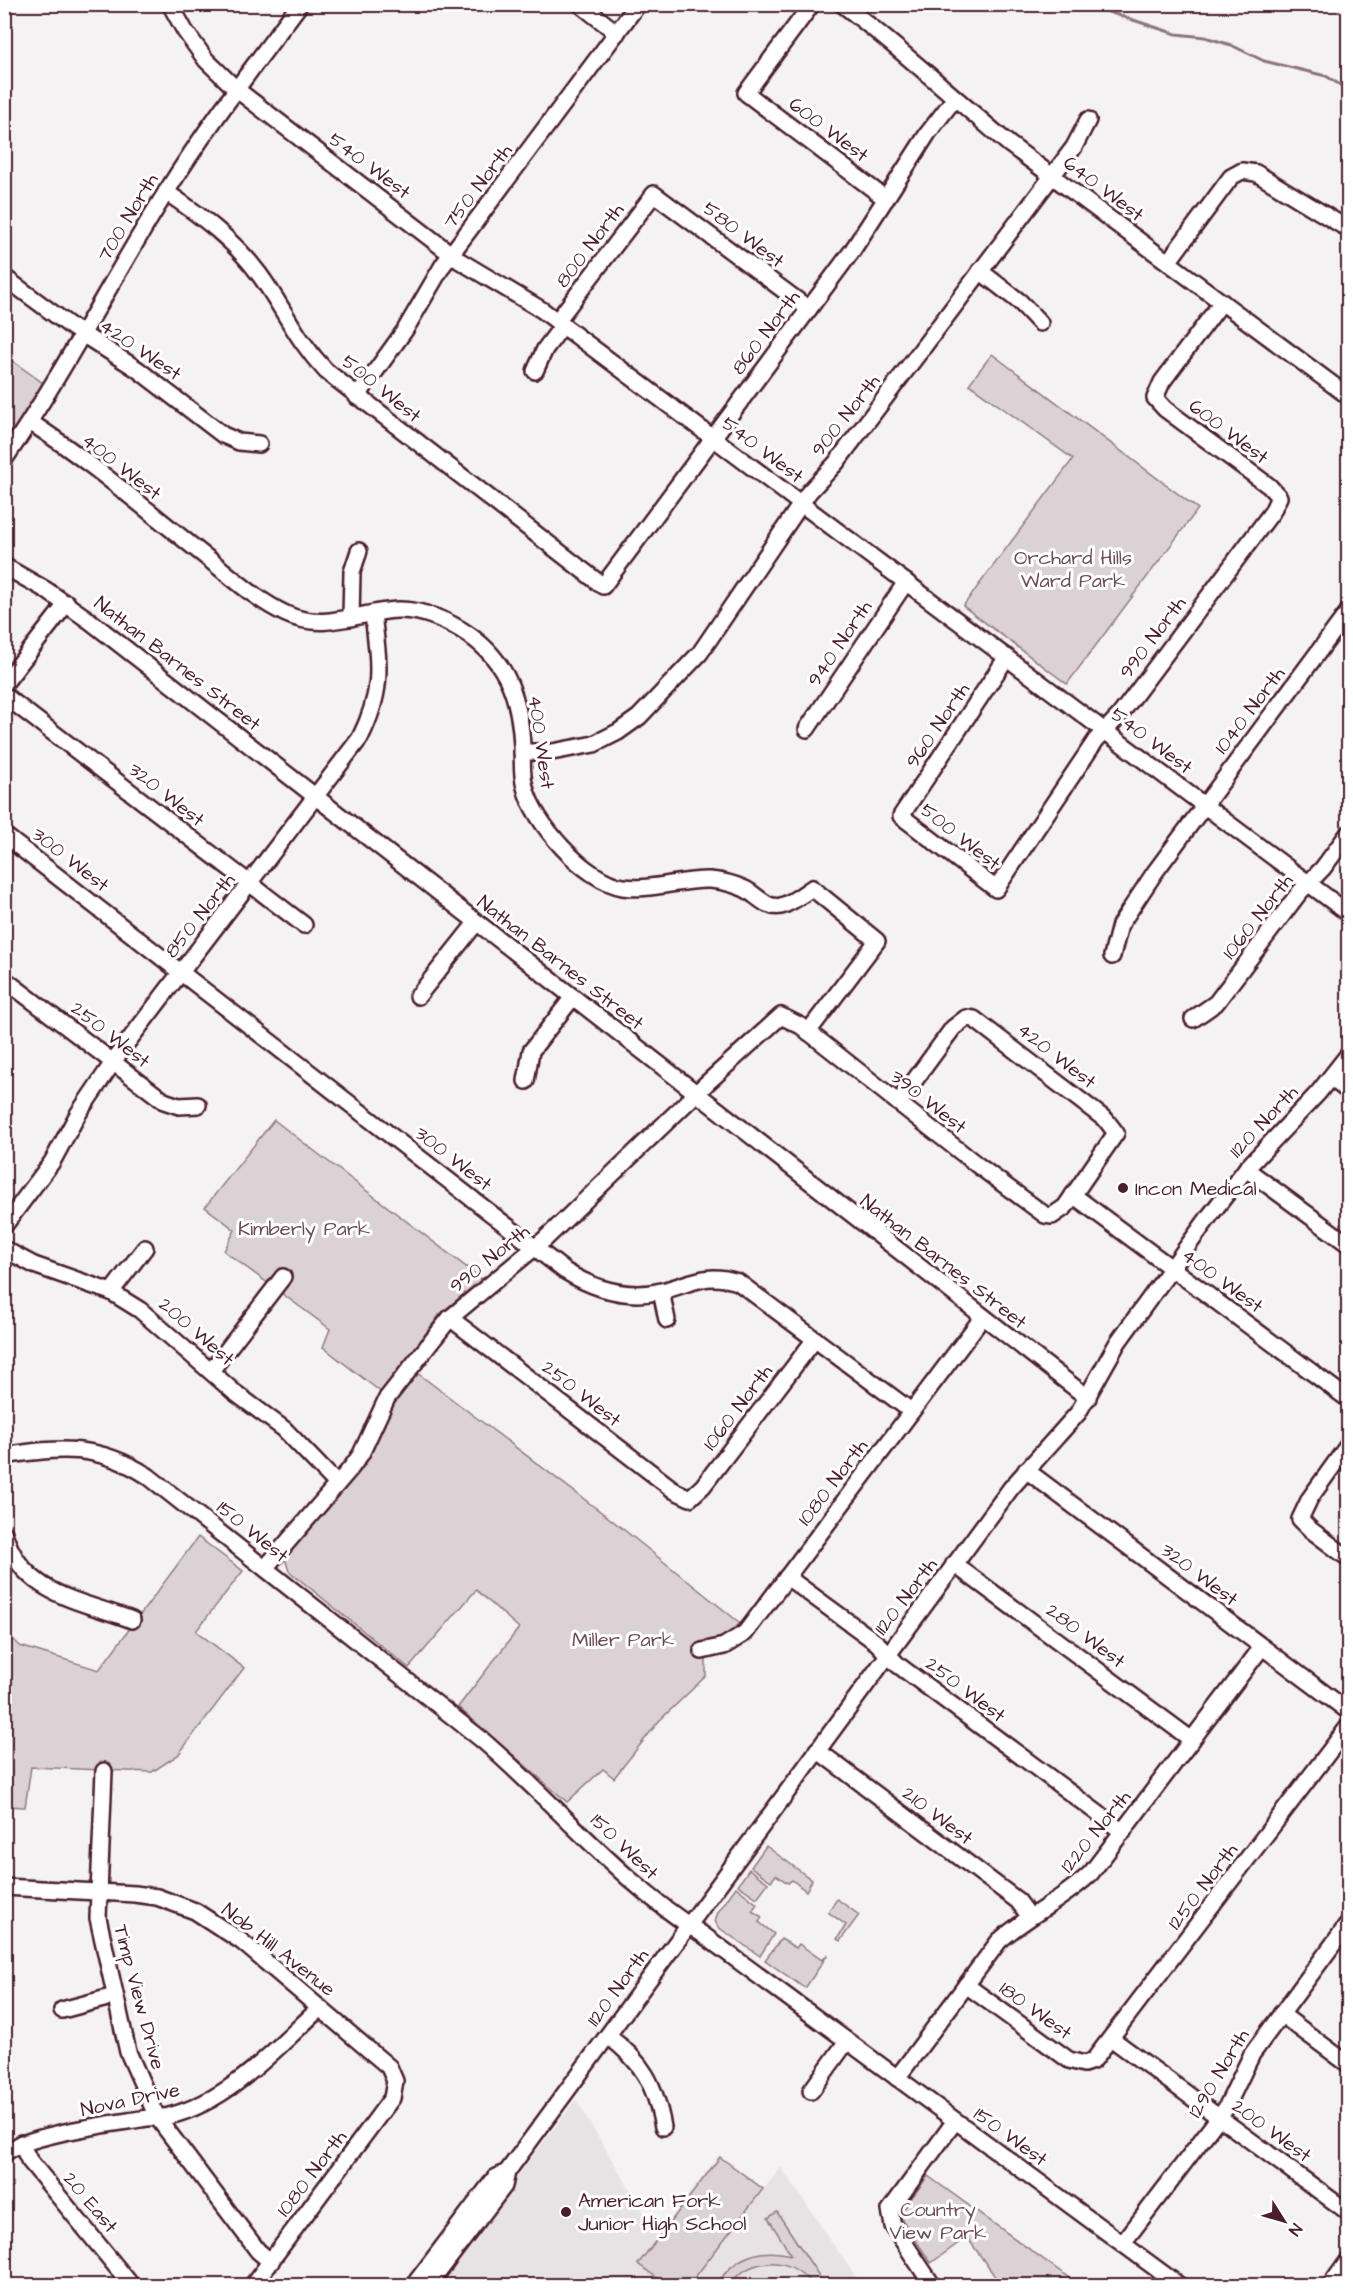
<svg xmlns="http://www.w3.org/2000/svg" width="1353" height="2290" viewBox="0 0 1353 2290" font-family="'Architects Daughter',sans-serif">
  <rect width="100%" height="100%" fill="#f4f2f2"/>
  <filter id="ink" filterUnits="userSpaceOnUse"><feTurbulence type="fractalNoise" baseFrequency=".0167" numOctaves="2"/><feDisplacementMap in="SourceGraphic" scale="12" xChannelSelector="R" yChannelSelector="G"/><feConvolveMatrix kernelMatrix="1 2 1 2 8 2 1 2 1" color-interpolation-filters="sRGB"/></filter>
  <g filter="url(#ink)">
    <!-- built -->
    <polygon fill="#e7e2e3" points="576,2100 658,2236 719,2155 764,2189 781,2167 861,2285 433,2286"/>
    <!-- green -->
    <g fill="#dbd2d5" stroke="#927880" stroke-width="1.5">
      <polygon points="992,354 1198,509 1067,684 963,606 1073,459 969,384"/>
      <polygon points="4,355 43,383 12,432 5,426"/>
      <polygon points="274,1120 482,1279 440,1314 382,1393 323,1347 330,1329 224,1251 235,1230 205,1207"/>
      <polygon points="416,1372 613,1521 740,1623 706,1659 706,1676 659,1721 614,1778 603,1769 567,1802 458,1707 519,1628 476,1590 409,1668 289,1571 286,1562 288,1552 366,1461 387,1413"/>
      <polygon points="198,1537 243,1571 196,1631 244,1668 178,1755 152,1772 31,1767 25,1807 5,1806 4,1630 20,1646 99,1670"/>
      <polygon points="766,1846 812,1880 806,1891 792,1880 788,1883 776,1875 771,1881 751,1867"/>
      <polygon points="749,1869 768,1883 757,1898 738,1885"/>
      <polygon points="736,1887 757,1904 752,1911 762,1917 759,1922 774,1934 760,1956 718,1927 715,1921 718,1912"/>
      <polygon points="837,1899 859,1915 840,1941 837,1939 846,1925 828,1912"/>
      <polygon points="781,1939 796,1948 799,1944 822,1960 828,1954 806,1987 803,1987 765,1960"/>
      <polygon points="720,2157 763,2189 689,2285 667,2285 638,2264"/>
      <polygon points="928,2176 1079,2285 1001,2285 967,2237 931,2263 901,2218 904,2208"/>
      <path d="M777 2212 825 2285H812C790 2255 751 2256 729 2285H717C733 2257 760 2247 791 2255L768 2218Z"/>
    </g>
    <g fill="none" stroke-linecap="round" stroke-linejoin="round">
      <!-- stream -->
      <polyline stroke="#8d727a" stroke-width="3" points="1084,4 1176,34 1205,37 1231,45 1264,61 1326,76 1348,90"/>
      <defs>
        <g id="minor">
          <polyline points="170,4 185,31 206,60 236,89 460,261 542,310 1348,913"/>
          <polyline points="580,4 617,33"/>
          <polyline points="812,4 746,93 886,199"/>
          <path d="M842 4C900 48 953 97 1009 144L1348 396"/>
          <path d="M166 192C200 215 234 240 259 274 284 308 295 338 326 371L603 586 852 251 928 133 955 98"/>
          <polyline points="1168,262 1231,177 1242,171 1256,173 1348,229"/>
          <polyline points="980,271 1020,302 1040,323"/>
          <polyline points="4,277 73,328 137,369 223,435 239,442 259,444"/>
          <polyline points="557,321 654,194 809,309"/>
          <polyline points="535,371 545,349 563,325"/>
          <polyline points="357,397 405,330 443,265 638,4"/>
          <path d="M30 422C93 463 151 514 210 560 234 579 258 601 286 614 324 632 358 612 397 610 422 609 449 621 469 635 508 662 520 700 522 746 523 760 521 774 525 787 533 822 585 881 623 887 652 891 681 879 710 880 722 881 734 884 745 889 757 895 766 909 781 906 792 903 803 894 812 888L877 941 808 1032"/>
          <path d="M4 460C63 374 110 282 165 194 206 128 253 67 300 4"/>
          <polyline points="4,566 46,590 90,621 1088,1398"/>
          <polyline points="351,618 352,572 359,551"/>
          <polyline points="1007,657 901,816 996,889 1096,740 1119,716 1272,512 1279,497 1269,486 1165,409 1155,398 1162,382 1222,302"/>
          <polyline points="4,684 67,603"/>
          <polyline points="4,695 304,925"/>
          <polyline points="807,729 906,582"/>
          <polyline points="522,752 552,752 594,744 618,732 639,717 700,653 809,492 836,463 1074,147 1088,120"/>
          <path d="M4 835 565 1271C594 1289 628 1299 662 1291 693 1283 705 1272 738 1282L911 1411"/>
          <polyline points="1112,956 1120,925 1155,872 1348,612"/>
          <polyline points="4,979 164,1101 179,1106 198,1105"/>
          <polyline points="418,996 476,923"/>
          <polyline points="1193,1019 1216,1003 1299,893 1323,868 1348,834"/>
          <polyline points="1331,1078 1348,1091"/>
          <polyline points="526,1081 531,1051 573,997"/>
          <polyline points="1246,1169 1348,1244"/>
          <polyline points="1073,1195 1348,1399"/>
          <path d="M4 1226 52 1162 78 1114 120 1052 360 738C384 689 379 666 373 614"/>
          <polyline points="4,1249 34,1265 111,1292 140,1310 234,1392 284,1429 337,1484"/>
          <polyline points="661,1291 667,1320"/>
          <polyline points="111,1292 145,1248"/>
          <polyline points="450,1318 675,1491 690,1498 703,1486 815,1339"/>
          <polyline points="211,1371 283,1277"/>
          <polyline points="1348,1445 1310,1498 1300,1519 1311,1530 1348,1558"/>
          <path d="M4 1456C60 1447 98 1444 148 1476L481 1739C556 1803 618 1881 702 1934L1180 2286"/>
          <polyline points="1026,1470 1348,1711"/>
          <path d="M4 1533C23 1596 81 1600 132 1620"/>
          <polyline points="954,1564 1192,1740"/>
          <polyline points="266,1567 351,1468 361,1454 387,1398 450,1318 545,1239 707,1083 781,1016 801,1026 976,1164 1045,1215 1052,1216 1065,1207 1116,1133 1106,1120 974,1019 966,1018 953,1028 898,1103"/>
          <polyline points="787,1577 877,1643 898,1665 1123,1832"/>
          <polyline points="702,1651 724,1646 745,1633 982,1318"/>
          <polyline points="817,1750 1018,1901 1030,1917"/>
          <polyline points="104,1771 98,1918 128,2052 157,2117 258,2251 271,2262"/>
          <polyline points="4,1887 135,1894 157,1897 195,1911 241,1941 389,2067 395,2081 392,2098 252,2286"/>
          <polyline points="966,1985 1069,2060 1084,2064 1093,2061 1348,1727"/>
          <polyline points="62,2010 115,1996"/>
          <polyline points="1281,2014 1348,2064"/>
          <path d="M608 2036C643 2062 655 2084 663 2127"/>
          <polyline points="1112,2039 1348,2212"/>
          <path d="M897 2078 999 1941C1028 1915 1063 1900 1091 1873L1262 1647"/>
          <polyline points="811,2091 847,2041"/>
          <polyline points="21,2143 29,2160 132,2286"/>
          <path d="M4 2154C25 2135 110 2124 141 2119 150 2117 160 2118 169 2116 230 2101 275 2049 320 2008"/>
          <polyline points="1123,2243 1226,2108 1252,2054 1348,1924"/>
          <polyline points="413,2286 495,2178 507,2172 1011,1488 1078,1413 1118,1342 1211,1214 1246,1169 1318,1093 1348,1055"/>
          <polyline points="428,2286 504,2186 507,2172"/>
          <polyline points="933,2286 893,2226 890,2210 955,2121"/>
          <polyline points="1330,2286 1348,2261"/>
        </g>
      </defs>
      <!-- minor casing -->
      <use href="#minor" stroke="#4a1f2b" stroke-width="20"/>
      <!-- minor -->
      <use href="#minor" stroke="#fff" stroke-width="15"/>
    </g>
  </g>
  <!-- markers -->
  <g fill="#4a1f2b" stroke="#fff" stroke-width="2">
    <circle cx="1123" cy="1188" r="6"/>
    <circle cx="566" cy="2212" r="6"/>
  </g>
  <g text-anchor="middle" stroke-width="6" stroke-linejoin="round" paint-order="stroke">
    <!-- street labels -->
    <g font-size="20" fill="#4a1f2b" stroke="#fff">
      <text transform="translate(829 129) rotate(37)" y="7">600 West</text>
      <text transform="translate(370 165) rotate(37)" y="7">540 West</text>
      <text transform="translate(477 186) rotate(-53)" y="7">750 North</text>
      <text transform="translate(1104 188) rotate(37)" y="7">640 West</text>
      <text transform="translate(127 217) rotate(-59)" y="7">700 North</text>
      <text transform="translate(744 234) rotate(37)" y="7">580 West</text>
      <text transform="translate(589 245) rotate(-53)" y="7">800 North</text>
      <text transform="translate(765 332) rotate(-53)" y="7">860 North</text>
      <text transform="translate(141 349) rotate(34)" y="7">420 West</text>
      <text transform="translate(382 388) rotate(39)" y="7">500 West</text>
      <text transform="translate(845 415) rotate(-52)" y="7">900 North</text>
      <text transform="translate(1229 431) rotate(37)" y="7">600 West</text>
      <text transform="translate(763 449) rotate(37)" y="7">540 West</text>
      <text transform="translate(122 466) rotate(38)" y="7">400 West</text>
      <text transform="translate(1152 637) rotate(-53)" y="7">990 North</text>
      <text transform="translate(839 643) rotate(-56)" y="7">940 North</text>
      <text transform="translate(178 663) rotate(38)" y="7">Nathan Barnes Street</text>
      <text transform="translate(1249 710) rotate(-53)" y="7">1040 North</text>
      <text transform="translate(937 725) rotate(-56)" y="7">960 North</text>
      <text transform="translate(1152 740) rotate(37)" y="7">540 West</text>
      <text transform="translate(542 742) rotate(82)" y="7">400 West</text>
      <text transform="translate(167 794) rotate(38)" y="7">320 West</text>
      <text transform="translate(961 836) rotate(38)" y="7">500 West</text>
      <text transform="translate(71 859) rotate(38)" y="7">300 West</text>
      <text transform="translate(199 915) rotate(-52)" y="7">850 North</text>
      <text transform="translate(1257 916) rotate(-52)" y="7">1060 North</text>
      <text transform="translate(561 962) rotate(38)" y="7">Nathan Barnes Street</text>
      <text transform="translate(111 1034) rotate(38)" y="7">250 West</text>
      <text transform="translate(1057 1055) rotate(38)" y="7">420 West</text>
      <text transform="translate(929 1101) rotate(38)" y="7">390 West</text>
      <text transform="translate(1263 1121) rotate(-47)" y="7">1120 North</text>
      <text transform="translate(454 1158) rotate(38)" y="7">300 West</text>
      <text transform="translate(489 1258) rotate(-39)" y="7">990 North</text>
      <text transform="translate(944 1261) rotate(38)" y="7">Nathan Barnes Street</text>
      <text transform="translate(1223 1280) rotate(36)" y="7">400 West</text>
      <text transform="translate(197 1331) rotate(41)" y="7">200 West</text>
      <text transform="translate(582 1393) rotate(38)" y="7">250 West</text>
      <text transform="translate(737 1407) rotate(-53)" y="7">1060 North</text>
      <text transform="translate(832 1482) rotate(-53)" y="7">1080 North</text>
      <text transform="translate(253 1531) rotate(39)" y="7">150 West</text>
      <text transform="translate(1200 1574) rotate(37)" y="7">320 West</text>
      <text transform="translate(905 1596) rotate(-53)" y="7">1120 North</text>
      <text transform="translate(1086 1635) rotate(37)" y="7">280 West</text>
      <text transform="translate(966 1689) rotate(37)" y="7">250 West</text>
      <text transform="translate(938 1815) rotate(37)" y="7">210 West</text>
      <text transform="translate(1095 1831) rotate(-51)" y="7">1220 North</text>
      <text transform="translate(625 1846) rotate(44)" y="7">150 West</text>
      <text transform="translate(1202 1886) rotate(-53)" y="7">1250 North</text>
      <text transform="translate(279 1949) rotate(38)" y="7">Nob Hill Avenue</text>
      <text transform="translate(617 1987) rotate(-54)" y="7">1120 North</text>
      <text transform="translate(140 1997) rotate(75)" y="7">Timp View Drive</text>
      <text transform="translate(1036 2010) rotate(36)" y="7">180 West</text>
      <text transform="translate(1218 2073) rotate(-59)" y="7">1290 North</text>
      <text transform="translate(130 2099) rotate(-12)" y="7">Nova Drive</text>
      <text transform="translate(1272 2130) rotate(36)" y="7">200 West</text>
      <text transform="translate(1011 2136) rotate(36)" y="7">150 West</text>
      <text transform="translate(311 2173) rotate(-53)" y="7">1080 North</text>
      <text transform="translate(91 2202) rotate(50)" y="7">20 East</text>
    </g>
    <!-- park labels -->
    <g font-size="20" fill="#6e4c56" stroke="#fff">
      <text x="1073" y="564">Orchard Hills<tspan x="1073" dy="23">Ward Park</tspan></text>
      <text x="304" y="1235">Kimberly Park</text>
      <text x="623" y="1646">Miller Park</text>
      <text x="938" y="2216">Country<tspan x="938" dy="23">View Park</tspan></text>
    </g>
    <!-- poi labels -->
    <g font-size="20" fill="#4a1f2b" stroke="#fff" text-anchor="start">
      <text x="1135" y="1195">Incon Medical</text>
      <text x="578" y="2207">American Fork<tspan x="578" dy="23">Junior High School</tspan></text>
    </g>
  </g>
  <!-- margin -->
  <rect width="1353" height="2290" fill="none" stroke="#fff" stroke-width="24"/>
  <rect x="12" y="12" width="1329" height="2266" fill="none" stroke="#4a1f2b" stroke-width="2" filter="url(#ink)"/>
  <!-- north arrow -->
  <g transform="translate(1284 2221) rotate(127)" stroke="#ffffff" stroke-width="4.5" paint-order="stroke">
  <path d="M0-4.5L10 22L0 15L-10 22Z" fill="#4a1f2b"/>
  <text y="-9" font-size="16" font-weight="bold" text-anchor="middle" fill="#4a1f2b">N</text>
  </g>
</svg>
